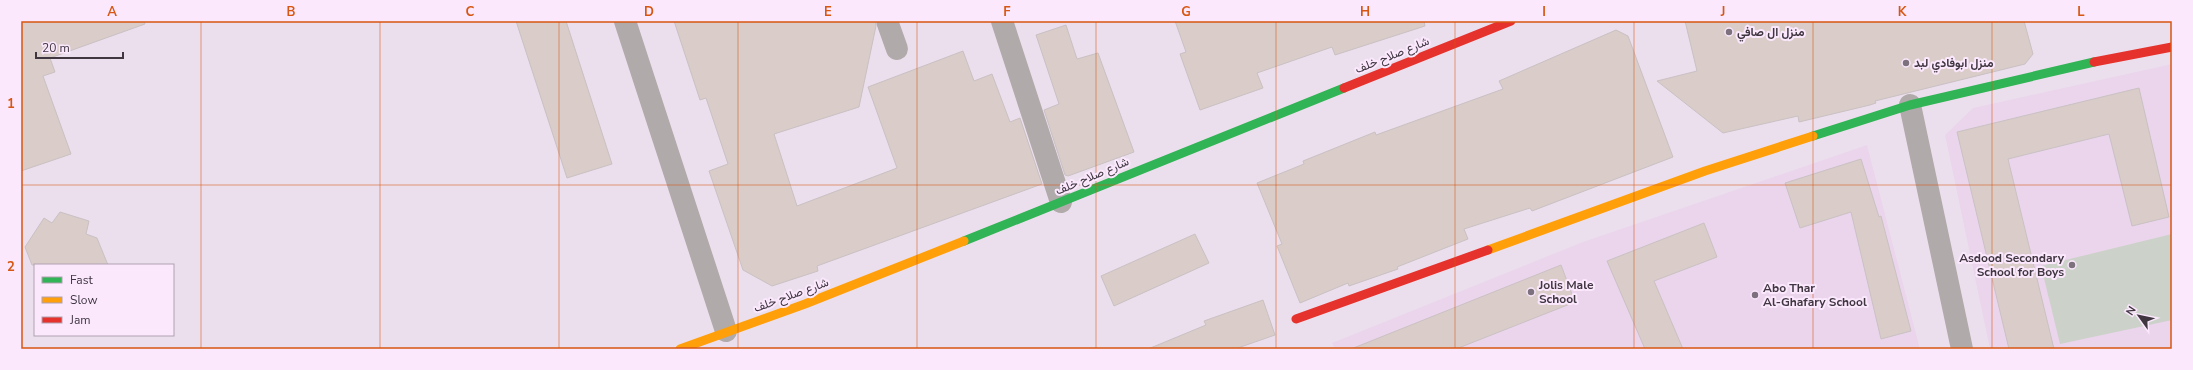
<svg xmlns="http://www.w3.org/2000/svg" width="2193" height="370" viewBox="0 0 2193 370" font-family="'Nunito Sans',Vazirmatn,sans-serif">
  <rect width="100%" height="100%" fill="#ecdfed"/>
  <!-- built -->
  <g fill="#ead5ec">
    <polygon points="2172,64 2172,349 1990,349 1945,135 1973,108"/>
    <polygon points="1867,145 1920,349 1335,349 1332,343 1583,242"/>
  </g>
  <!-- green -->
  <polygon fill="#ccd2c9" points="2172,234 2172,320 2060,344 2041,266"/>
  <!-- building -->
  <g fill="#d9ccc9" stroke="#cac1c3">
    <polygon points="21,21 144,21 145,24 50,58 55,72 43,76 71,154 21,171"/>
    <polygon points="516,21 566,21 612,164 567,178"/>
    <polygon points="674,21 875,21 876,26 859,107 774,134 797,206 897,168 868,87 963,51 974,81 992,74 1010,122 1020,118 1042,184 817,266 818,271 772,286 743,270 709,171 728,164 706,98 700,100"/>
    <polygon points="1175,21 1424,21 1425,26 1335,55 1332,47 1257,73 1263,88 1200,110 1180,54 1186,52"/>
    <polygon points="1685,21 2024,21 2033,54 2025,64 1875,101 1876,103 1870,105 1799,122 1798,116 1723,133 1657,81 1697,71"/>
    <polygon points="1066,25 1077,59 1098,53 1134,152 1068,176 1065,175 1044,110 1059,104 1036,35"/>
    <polygon points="1616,30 1628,36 1673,157 1532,211 1530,208 1464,229 1468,239 1397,267 1398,269 1349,286 1348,283 1300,303 1277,246 1282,244 1257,183 1304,164 1303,161 1375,132 1376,135 1503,89 1499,81"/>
    <polygon points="2139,88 2169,217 2132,226 2109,134 2008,159 2054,349 2009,349 1957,132"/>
    <polygon points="1861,159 1879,217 1881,216 1911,331 1881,339 1851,212 1800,228 1785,183"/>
    <polygon points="60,212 89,221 86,234 97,238 108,265 32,265 25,247 44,218 52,223"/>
    <polygon points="1704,223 1717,257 1654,281 1683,349 1645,349 1607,261"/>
    <polygon points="1195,234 1209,263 1114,306 1101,276"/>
    <polygon points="1561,265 1575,302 1456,349 1351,349"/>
    <polygon points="1263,300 1275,335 1235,349 1148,349 1206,325 1204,321"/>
  </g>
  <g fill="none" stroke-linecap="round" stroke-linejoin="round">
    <!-- street -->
    <g stroke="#b0aaaa" stroke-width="22">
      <polyline points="625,21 726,331"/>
      <polyline points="887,21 897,49"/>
      <polyline points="1002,21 1061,202"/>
      <polyline points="1910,105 1962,349"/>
    </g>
    <!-- fast -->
    <g stroke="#30b455" stroke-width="9">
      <polyline points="1813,136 1910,105 2094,62"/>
      <polyline points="964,241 1344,88"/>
    </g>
    <!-- slow -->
    <g stroke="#ff9f0a" stroke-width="9">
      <polyline points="1488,250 1705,171 1813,136"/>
      <polyline points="680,349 805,304 964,241"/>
    </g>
    <!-- jam -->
    <g stroke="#e5322d" stroke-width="9">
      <polyline points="2094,62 2172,47"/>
      <polyline points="1344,88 1511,21"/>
      <polyline points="1296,319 1488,250"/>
    </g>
  </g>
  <!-- grid -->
  <path fill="none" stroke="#d75611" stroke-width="1" stroke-opacity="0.55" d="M201 21V349M380 21V349M559 21V349M738 21V349M917 21V349M1096 21V349M1276 21V349M1455 21V349M1634 21V349M1813 21V349M1992 21V349M21 185H2172"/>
  <!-- markers -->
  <g fill="#7c717d" stroke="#fbe8fd" stroke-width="1.5">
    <circle cx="1729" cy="32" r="4"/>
    <circle cx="1906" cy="63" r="4"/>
    <circle cx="2072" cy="265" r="4"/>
    <circle cx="1531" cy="292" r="4"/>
    <circle cx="1755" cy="295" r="4"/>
  </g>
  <g text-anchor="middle" stroke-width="4" stroke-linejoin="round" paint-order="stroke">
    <!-- poi labels -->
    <g font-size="12" font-weight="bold" fill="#3f3640" stroke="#fbe8fd" text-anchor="start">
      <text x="1737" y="36">منزل ال صافي</text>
      <text x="1914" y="67">منزل ابوفادي لبد</text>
      <text x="2064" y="262" text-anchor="end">Asdood Secondary<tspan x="2064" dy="14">School for Boys</tspan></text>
      <text x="1539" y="289">Jolis Male<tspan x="1539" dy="14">School</tspan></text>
      <text x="1763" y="292">Abo Thar<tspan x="1763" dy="14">Al-Ghafary School</tspan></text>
    </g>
    <!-- street labels -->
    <g font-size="12" fill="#3f3640" stroke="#fbe8fd">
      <text transform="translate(1392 55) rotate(-22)" y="4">شارع صلاح خلف</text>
      <text transform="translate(1092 176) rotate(-23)" y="4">شارع صلاح خلف</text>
      <text transform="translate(791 295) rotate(-20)" y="4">شارع صلاح خلف</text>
    </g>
  </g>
  <!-- border -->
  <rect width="2193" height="370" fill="none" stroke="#fbe8fd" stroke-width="44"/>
  <!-- legend -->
  <rect x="34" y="264" width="140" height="72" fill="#fbe8fd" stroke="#b0a1b1"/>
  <rect x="42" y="277" width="20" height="6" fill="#30b455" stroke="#b0a1b1"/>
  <text x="70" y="284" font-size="12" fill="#3f3640">Fast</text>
  <rect x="42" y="297" width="20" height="6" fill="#ff9f0a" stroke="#b0a1b1"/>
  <text x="70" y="304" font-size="12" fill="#3f3640">Slow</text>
  <rect x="42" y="317" width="20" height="6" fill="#e5322d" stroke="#b0a1b1"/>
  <text x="70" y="324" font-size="12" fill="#3f3640">Jam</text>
  <!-- north arrow -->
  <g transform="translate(2139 316) rotate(303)" stroke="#fbe8fd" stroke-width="3" paint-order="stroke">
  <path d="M0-3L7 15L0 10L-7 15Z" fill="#3f3640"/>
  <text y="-6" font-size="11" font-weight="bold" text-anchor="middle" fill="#3f3640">N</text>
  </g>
  <!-- scale -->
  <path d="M36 52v6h87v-6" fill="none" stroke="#3f3640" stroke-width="2"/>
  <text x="42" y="52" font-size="12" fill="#3f3640" stroke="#fbe8fd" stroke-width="3" paint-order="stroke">20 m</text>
  <rect x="22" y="22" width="2149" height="326" fill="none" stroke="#d75611" stroke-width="1.5"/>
  <g font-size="13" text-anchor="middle" font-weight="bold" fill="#d75611">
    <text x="112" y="16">A</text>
    <text x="291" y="16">B</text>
    <text x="470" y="16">C</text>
    <text x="649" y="16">D</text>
    <text x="828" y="16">E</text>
    <text x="1007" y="16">F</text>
    <text x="1186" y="16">G</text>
    <text x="1365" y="16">H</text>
    <text x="1544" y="16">I</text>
    <text x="1723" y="16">J</text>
    <text x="1902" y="16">K</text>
    <text x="2081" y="16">L</text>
    <text x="11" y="108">1</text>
    <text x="11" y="271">2</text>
  </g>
</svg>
